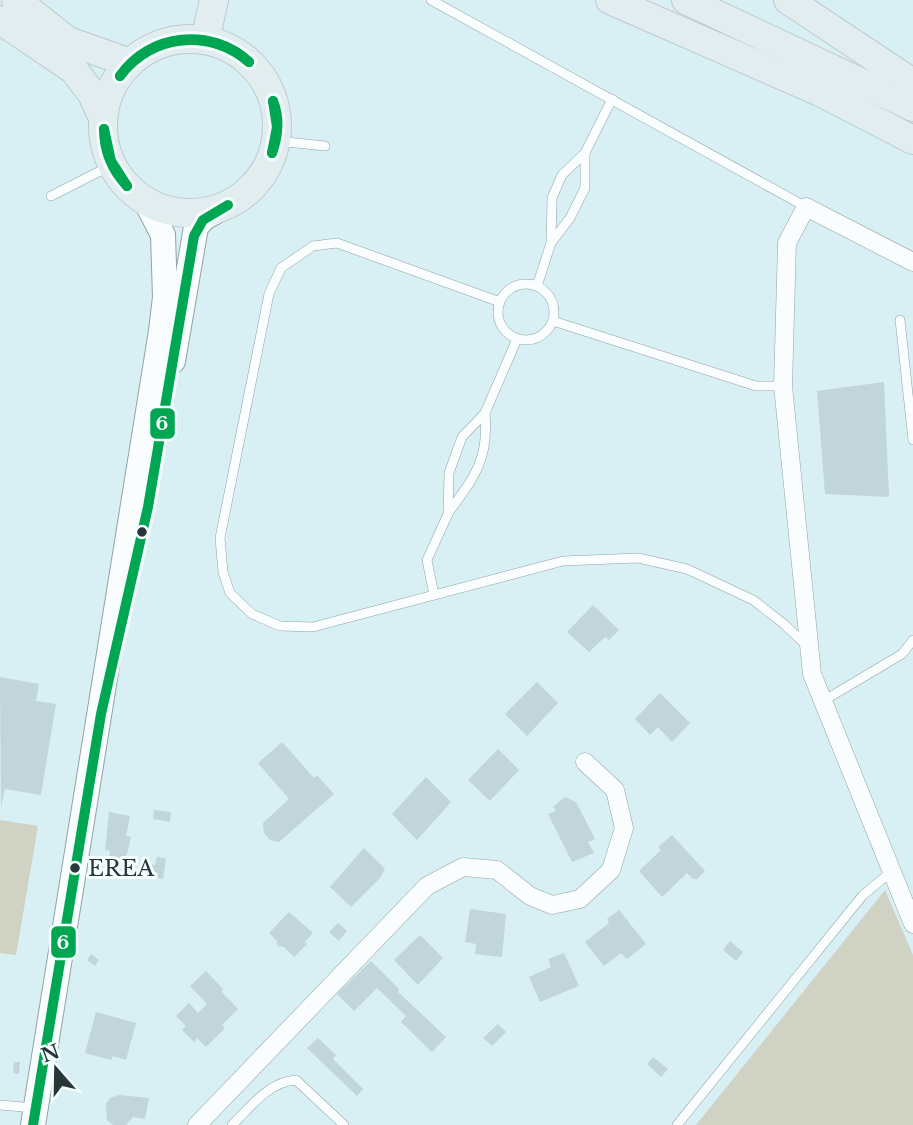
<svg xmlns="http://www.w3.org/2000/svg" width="913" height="1125" viewBox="0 0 913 1125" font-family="'Libre Baskerville',serif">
  <rect width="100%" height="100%" fill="#d8eff4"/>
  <!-- green -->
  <g fill="#d0d2c4">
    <polygon points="0,820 38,826 16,955 0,953"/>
    <polygon points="885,890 913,955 913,1125 696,1125"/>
  </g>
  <!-- building -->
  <g fill="#c2d5d9">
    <polygon points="884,382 889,497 825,494 817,391"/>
    <polygon points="593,605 619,630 609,640 605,637 589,652 567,632"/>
    <polygon points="0,677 39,684 36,701 56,704 41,795 5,789 1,807"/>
    <polygon points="537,682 558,703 527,736 505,714"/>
    <polygon points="660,693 690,723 672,742 658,727 650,735 635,719"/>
    <polygon points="282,742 314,778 317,775 334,794 279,842 270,840 264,833 263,823 289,799 258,763"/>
    <polygon points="498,749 519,770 490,801 468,780"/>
    <polygon points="426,777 451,802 417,840 392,814"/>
    <polygon points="565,797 576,802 595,839 588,842 594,853 572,862 548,814 556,811 553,807"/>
    <polygon points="154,810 171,812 170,822 153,819"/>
    <polygon points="109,812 130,816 126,836 131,837 127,854 123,859 109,858 110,851 105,850"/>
    <polygon points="672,835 705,871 697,879 693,879 687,873 662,897 639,871 661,850 658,847"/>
    <polygon points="364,848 385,869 380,878 351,907 330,887"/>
    <polygon points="157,857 166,858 163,879 138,875 140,863 155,865"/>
    <polygon points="470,909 506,914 502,957 475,954 476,944 465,942"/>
    <polygon points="619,910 646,944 627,959 621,953 604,966 585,942 609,923 607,919"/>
    <polygon points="289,912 313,933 305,942 307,944 294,957 284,947 277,946 277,941 269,933"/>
    <polygon points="338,923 347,931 339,941 329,932"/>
    <polygon points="420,935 443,958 418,985 394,960"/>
    <polygon points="730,941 743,952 736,961 723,950"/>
    <polygon points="564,953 579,986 540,1002 529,977 551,967 548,959"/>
    <polygon points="91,954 99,960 95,966 87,960"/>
    <polygon points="371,961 399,989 398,992 446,1037 432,1052 401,1022 406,1016 377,988 354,1011 337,994"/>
    <polygon points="206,971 223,989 221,991 238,1009 222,1025 225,1028 206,1047 197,1038 194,1042 182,1030 186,1026 176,1016 189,1003 198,1013 207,1004 190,986"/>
    <polygon points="96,1012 136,1023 126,1060 113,1056 111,1060 85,1053"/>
    <polygon points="498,1024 506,1032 492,1046 483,1038"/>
    <polygon points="318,1038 336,1055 333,1059 363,1089 357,1096 307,1048"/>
    <polygon points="653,1057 668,1069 661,1077 647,1064"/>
    <polygon points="14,1062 20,1062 19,1074 13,1073"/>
    <polygon points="119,1095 149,1098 145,1119 133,1117 126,1125 113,1125 107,1120 106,1104 110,1098"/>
  </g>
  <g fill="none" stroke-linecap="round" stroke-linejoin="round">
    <defs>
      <g id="lane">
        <polyline points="431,0 806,207"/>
        <polyline points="277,141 325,146"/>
        <polyline points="51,196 112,165"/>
        <polyline points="551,243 570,218 585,188 585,153"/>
        <circle cx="526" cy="312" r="28"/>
        <polyline points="537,286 551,243 552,198 562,175 585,153 612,99"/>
        <polyline points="500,302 337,243 313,246 281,268 269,294 220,538 223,572 230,593 252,614 280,626 313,627 563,561 638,558 687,569 753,600 784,624 807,646"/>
        <polyline points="900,320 913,440"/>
        <polyline points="553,321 756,386 783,386"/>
        <path d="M449 512C475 476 489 459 485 413"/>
        <polyline points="434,595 427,560 448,514 449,473 462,437 485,413 517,339"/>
        <polyline points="823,701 902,654 913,640"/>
        <polyline points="0,1105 34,1108"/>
        <path d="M232 1125C251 1107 268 1082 296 1080L344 1125"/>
        <polyline points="677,1125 863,895 891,872"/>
      </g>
      <g id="street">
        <polyline points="913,262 806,207 787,243 783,386 812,674 913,924"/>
        <polyline points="197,1125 427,886 463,867 497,870 530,896 552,905 580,899 611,870 624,828 615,790 585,762"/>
      </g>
      <g id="secondary">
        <polyline points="173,361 196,227 204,218 228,205"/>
        <polyline points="33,1125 161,331 165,297 163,235 145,200"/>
      </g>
      <g id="primary">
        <polyline points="16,0 68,41 130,63"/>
        <polyline points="610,0 820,92 913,140"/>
        <polyline points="686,0 913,107"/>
        <polyline points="788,0 913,83"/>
        <polyline points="0,20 74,70 92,94 103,118"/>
        <circle cx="190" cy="126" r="87"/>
        <polyline points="205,40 214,0"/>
      </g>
    </defs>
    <!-- lane casing -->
    <use href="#lane" stroke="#92a3a7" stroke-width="10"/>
    <!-- street casing -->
    <use href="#street" stroke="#92a3a7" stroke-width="19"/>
    <!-- secondary casing -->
    <use href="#secondary" stroke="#92a3a7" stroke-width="26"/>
    <!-- primary casing -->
    <use href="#primary" stroke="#bdc9cc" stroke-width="30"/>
    <!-- lane -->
    <use href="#lane" stroke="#f9fdfd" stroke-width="9"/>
    <!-- street -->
    <use href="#street" stroke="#f9fdfd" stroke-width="18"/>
    <!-- secondary -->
    <use href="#secondary" stroke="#f9fdfd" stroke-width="24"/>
    <!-- primary -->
    <use href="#primary" stroke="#e2edf0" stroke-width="28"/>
    <defs>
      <g id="bus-1">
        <path d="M120 76C149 33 212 27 249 62"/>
        <path d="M120 76C151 34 210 28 249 62"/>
        <polyline points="104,129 111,161 127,186"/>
        <path d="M104 129C104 151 112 170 127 186"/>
        <polyline points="272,153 277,127 273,101"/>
        <path d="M272 153C278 137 280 117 273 101"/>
        <polyline points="33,1125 101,714 148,507 194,236 203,220 228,205"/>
      </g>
    </defs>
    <!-- bus-1 casing -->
    <use href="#bus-1" stroke="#f4fdfe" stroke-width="16"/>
    <!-- bus-1 -->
    <use href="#bus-1" stroke="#00a651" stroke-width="10"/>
  </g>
  <!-- markers -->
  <g fill="#263639" stroke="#f4fdfe" stroke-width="2.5">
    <circle cx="142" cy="532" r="6"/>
    <circle cx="75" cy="868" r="6"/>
  </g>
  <g text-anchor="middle" stroke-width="6" stroke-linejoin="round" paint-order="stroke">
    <!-- bus labels -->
    <g font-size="22" fill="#263639" stroke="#f4fdfe" text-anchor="start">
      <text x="88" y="876">EREA</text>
    </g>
  </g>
  <g stroke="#f4fdfe" stroke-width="2.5">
    <rect x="149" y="407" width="27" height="33" rx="7" fill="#00a651"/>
    <rect x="50" y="925" width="27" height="34" rx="7" fill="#00a651"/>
  </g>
  <g font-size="19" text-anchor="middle" font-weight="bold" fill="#fff">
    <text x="162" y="430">6</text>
    <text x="63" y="949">6</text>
  </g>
  <!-- north arrow -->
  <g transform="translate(56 1069) rotate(340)" stroke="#f4fdfe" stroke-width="5" paint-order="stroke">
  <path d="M0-5L12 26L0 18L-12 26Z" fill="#263639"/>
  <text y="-10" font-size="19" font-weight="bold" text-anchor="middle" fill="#263639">N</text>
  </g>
</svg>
